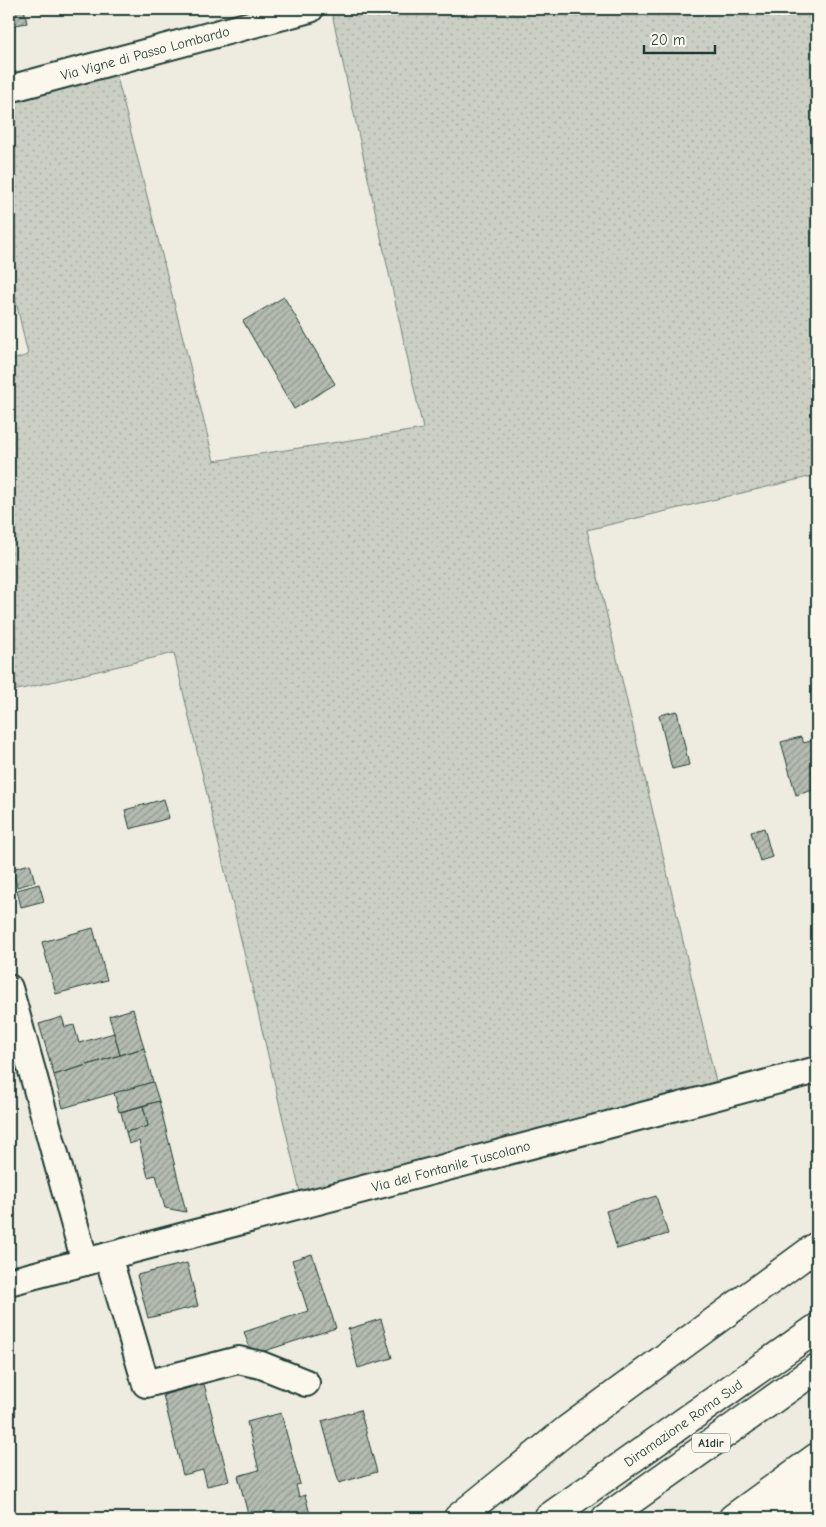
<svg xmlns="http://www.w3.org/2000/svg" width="826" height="1527" viewBox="0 0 826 1527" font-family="'Comic Neue',sans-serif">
  <defs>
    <pattern id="grass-dots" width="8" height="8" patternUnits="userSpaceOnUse" patternTransform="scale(1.25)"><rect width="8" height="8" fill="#cbcfc4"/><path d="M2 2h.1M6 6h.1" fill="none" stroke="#aeb3a9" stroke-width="1.8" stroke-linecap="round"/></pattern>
    <pattern id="building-hatch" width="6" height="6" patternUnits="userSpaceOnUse" patternTransform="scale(1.25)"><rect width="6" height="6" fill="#b4bbb0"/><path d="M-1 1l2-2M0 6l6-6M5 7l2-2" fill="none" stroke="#929990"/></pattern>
  </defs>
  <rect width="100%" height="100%" fill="#eeece1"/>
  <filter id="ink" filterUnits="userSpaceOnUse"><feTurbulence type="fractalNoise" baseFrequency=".02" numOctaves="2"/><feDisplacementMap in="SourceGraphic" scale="10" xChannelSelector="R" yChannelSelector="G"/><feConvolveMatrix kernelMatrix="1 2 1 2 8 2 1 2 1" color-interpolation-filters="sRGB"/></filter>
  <g filter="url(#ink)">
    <!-- grass -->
    <polygon fill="url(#grass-dots)" stroke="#75867c" points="331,9 817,9 817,475 587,530 719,1095 303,1205 174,653 9,692 9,361 28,355 9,270 9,103 116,73 214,461 423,429"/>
    <!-- building -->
    <g fill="url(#building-hatch)" stroke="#1f3d34">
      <polygon points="9,9 24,9 27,23 9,26"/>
      <polygon points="284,297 335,384 294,409 243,321"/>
      <polygon points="677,711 689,765 672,769 659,715"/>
      <polygon points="801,737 804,743 817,739 817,789 796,795 781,742"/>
      <polygon points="164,799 169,818 130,829 125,810"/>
      <polygon points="764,828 772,857 760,861 751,832"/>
      <polygon points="30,864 35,882 17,887 12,869"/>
      <polygon points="39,884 44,901 21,907 17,890"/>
      <polygon points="93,928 107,980 56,994 42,942"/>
      <polygon points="133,1009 144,1048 120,1055 109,1016"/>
      <polygon points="62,1017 65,1027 74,1025 79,1043 114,1033 120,1055 54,1075 39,1024"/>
      <polygon points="144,1048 153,1082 63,1108 54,1075"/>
      <polygon points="153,1082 159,1101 119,1112 114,1093"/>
      <polygon points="159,1101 186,1212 165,1208 156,1175 148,1177 139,1141 129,1144 126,1132 148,1126 143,1106"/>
      <polygon points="143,1106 148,1126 126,1132 121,1112"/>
      <polygon points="656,1196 668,1234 617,1249 606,1211"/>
      <polygon points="312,1254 336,1328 252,1355 244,1332 308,1311 292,1260"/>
      <polygon points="187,1263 198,1306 148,1318 137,1275"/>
      <polygon points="381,1319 392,1358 358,1368 348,1329"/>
      <polygon points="204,1384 229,1481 207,1486 203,1470 183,1475 163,1395"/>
      <polygon points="360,1410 377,1472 339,1483 322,1421"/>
      <polygon points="281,1413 300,1484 296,1485 299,1497 305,1495 311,1518 249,1518 238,1476 259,1470 247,1422"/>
    </g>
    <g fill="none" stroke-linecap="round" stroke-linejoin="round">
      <defs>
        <g id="minor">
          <polyline points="9,89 310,9"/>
          <polyline points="9,988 85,1262"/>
          <polyline points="108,1256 146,1384 238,1360 261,1365 306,1383"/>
          <polyline points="9,1282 817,1070"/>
        </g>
        <g id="highway">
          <polyline points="458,1518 568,1429 817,1246"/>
          <polyline points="548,1518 817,1328"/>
          <polyline points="606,1518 817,1368"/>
          <polyline points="733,1518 817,1457"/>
          <polyline points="775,1518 817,1489"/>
        </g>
      </defs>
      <!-- minor casing -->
      <use href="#minor" stroke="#1f3d34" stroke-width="30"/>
      <!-- highway casing -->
      <use href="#highway" stroke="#1f3d34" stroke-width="31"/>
      <!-- minor -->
      <use href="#minor" stroke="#fbf7ec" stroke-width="26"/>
      <!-- highway -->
      <use href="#highway" stroke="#fbf7ec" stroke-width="28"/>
    </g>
  </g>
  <g text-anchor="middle" stroke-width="5" stroke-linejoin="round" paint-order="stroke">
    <!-- shield labels -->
    <rect fill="#fbf7ec" stroke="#61756b" stroke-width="1" x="692" y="1433.5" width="38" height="19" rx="4"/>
    <g font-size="12" font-weight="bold" fill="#1f3d34">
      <text x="711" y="1447">A1dir</text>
    </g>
    <!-- street labels -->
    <g font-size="14" fill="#1f3d34" stroke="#fbf7ec">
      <text transform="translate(145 53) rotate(-15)" y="5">Via Vigne di Passo Lombardo</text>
      <text transform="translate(451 1166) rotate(-15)" y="5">Via del Fontanile Tuscolano</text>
      <text transform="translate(683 1423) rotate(-35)" y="5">Diramazione Roma Sud</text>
    </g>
  </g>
  <!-- margin -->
  <rect width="826" height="1527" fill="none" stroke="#fbf7ec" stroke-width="30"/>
  <rect x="15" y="15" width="796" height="1497" fill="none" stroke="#1f3d34" stroke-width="2" filter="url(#ink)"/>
  <!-- scale -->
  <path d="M644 45v8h71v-8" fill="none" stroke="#1f3d34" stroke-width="2.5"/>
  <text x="651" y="45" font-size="15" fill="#1f3d34" stroke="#fbf7ec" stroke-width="4" paint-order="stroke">20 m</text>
</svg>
